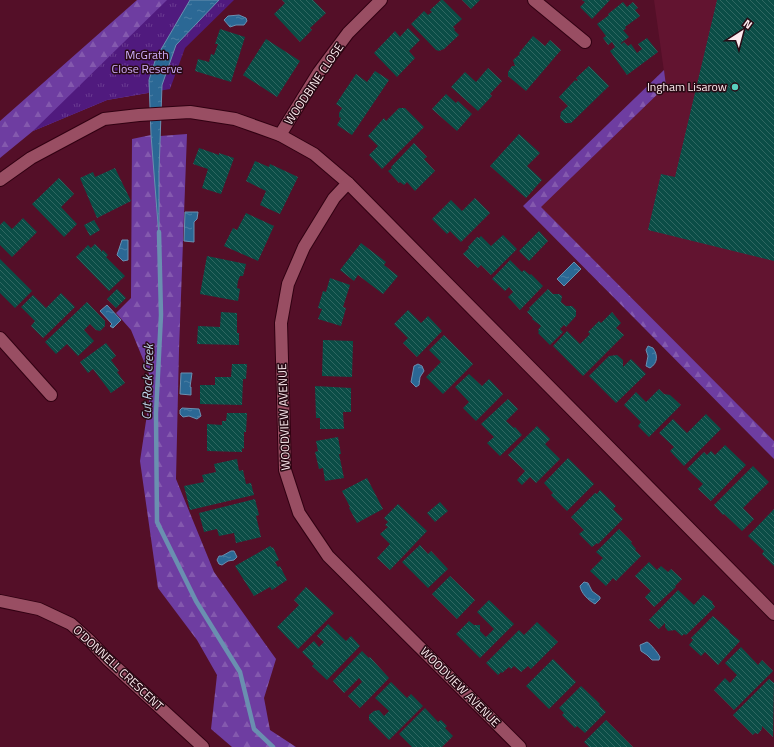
<svg xmlns="http://www.w3.org/2000/svg" width="774" height="747" viewBox="0 0 774 747" font-family="'Titillium Web',sans-serif">
  <defs>
    <pattern id="forest-firs" width="22" height="20" patternUnits="userSpaceOnUse"><rect width="22" height="20" fill="#6e3da1"/><path d="M5 1l3.5 6h-7zM16 11l3.5 6h-7z" fill="#8459ae"/></pattern>
    <pattern id="park-tufts" width="24" height="20" patternUnits="userSpaceOnUse"><rect width="24" height="20" fill="#501a7e"/><path d="M3 7l-1-3M5 7V3M7 7l1-3M15 17l-1-3M17 17v-4M19 17l1-3" fill="none" stroke="#6a3b91"/></pattern>
    <pattern id="water-ripples" width="26" height="14" patternUnits="userSpaceOnUse"><rect width="26" height="14" fill="#2b6895"/><path d="M2 4q2-2 4 0t4 0M15 11q2-2 4 0t4 0" fill="none" stroke="#4b7ea4"/></pattern>
    <pattern id="building-back-hatch" width="6" height="6" patternUnits="userSpaceOnUse"><rect width="6" height="6" fill="#0b4d46"/><path d="M-1 5l2 2M0 0l6 6M5-1l2 2" fill="none" stroke="#2f6761"/></pattern>
  </defs>
  <rect width="100%" height="100%" fill="#540f28"/>
  <!-- built -->
  <polygon fill="#621430" points="654,0 774,0 774,441 540,207 666,86"/>
  <!-- forest -->
  <g fill="url(#forest-firs)">
    <polygon points="137,0 190,0 148,93 107,100 33,131 0,158 0,121"/>
    <polygon points="664,70 666,86 541,207 774,441 774,459 523,206"/>
    <polygon points="187,134 179,350 176,479 214,572 276,659 264,698 270,730 296,747 232,747 211,729 217,675 197,640 158,588 140,461 152,381 131,330 116,313 131,298 132,139 151,135 159,228 159,171 160,136"/>
  </g>
  <!-- park -->
  <polygon fill="url(#park-tufts)" points="167,0 234,0 185,48 170,89 107,100 33,131"/>
  <!-- water -->
  <g fill="url(#water-ripples)" stroke="#6a8fb0">
    <polygon points="190,0 219,0 176,45 162,85 159,171 159,237 151,135 149,80 156,58"/>
    <polygon points="239,15 246,18 247,21 244,25 236,25 230,27 224,20 228,16"/>
    <polygon points="185,212 198,212 197,219 194,222 194,242 184,241"/>
    <polygon points="122,240 128,240 128,260 123,261 117,255"/>
    <polygon points="574,262 581,269 564,286 557,279"/>
    <polygon points="107,305 121,320 113,328 110,326 112,324 100,311"/>
    <path d="M648 346 653 348C658 355 658 363 650 368L646 366 648 356 646 350Z"/>
    <polygon points="418,364 422,366 424,371 420,377 419,385 416,387 411,382 414,366"/>
    <polygon points="181,373 192,373 190,387 191,387 191,395 180,394"/>
    <polygon points="182,408 199,409 201,416 197,419 189,416 183,417 180,414 180,410"/>
    <polygon points="231,551 234,551 237,557 234,560 228,561 222,565 219,564 217,560 219,556 222,556"/>
    <path d="M584 582 588 583 592 591 600 597V599L595 604C588 600 581 593 580 586Z"/>
    <path d="M647 642C650 643 658 653 660 657L659 660H652L647 655 641 651 640 645Z"/>
  </g>
  <g fill="none" stroke-linecap="round" stroke-linejoin="round">
    <!-- stream -->
    <polyline stroke="#6a8fb0" stroke-width="4.5" points="159,232 161,315 156,413 157,522 196,601 240,672 254,729 273,747"/>
  </g>
  <!-- building -->
  <g fill="url(#building-back-hatch)">
    <polygon points="282,0 313,0 326,13 310,28 312,30 300,42 274,14 285,3"/>
    <polygon points="441,0 443,0 462,19 453,27 455,29 454,30 459,35 444,49 439,51 436,50 411,24 424,11 428,15 432,12 430,10"/>
    <polygon points="462,0 480,0 471,9"/>
    <polygon points="582,0 610,0 592,19 580,7 585,2"/>
    <polygon points="717,0 774,0 774,261 648,230 661,174 675,177"/>
    <polygon points="623,2 627,7 633,2 638,8 635,10 640,16 625,27 626,29 623,30 629,37 621,43 621,44 624,42 628,46 631,44 637,53 642,49 638,44 647,38 658,52 627,75 610,51 615,47 612,42 608,45 603,38 606,36 597,24 609,15 608,14"/>
    <polygon points="408,28 420,40 409,51 415,58 397,77 374,53 395,31 400,37"/>
    <polygon points="220,29 245,37 231,82 195,71 198,59 209,62 211,54 214,55 218,44 215,44"/>
    <polygon points="533,36 545,46 550,40 561,50 526,91 508,76 508,72 512,66 515,66 513,60 520,54 519,53"/>
    <polygon points="266,39 300,61 277,97 243,75"/>
    <polygon points="589,66 609,86 571,123 565,123 560,118 561,112 568,106 559,97 575,80 576,81 578,80 576,78"/>
    <polygon points="488,68 502,81 490,94 492,96 478,111 451,87 465,72 476,82"/>
    <polygon points="375,71 389,80 352,135 337,125 341,118 339,117 339,113 342,108 336,104 356,74 367,82"/>
    <polygon points="446,94 456,103 458,101 472,114 457,131 432,109"/>
    <polygon points="399,108 405,108 424,127 382,169 369,155 378,146 368,136 384,118 386,121"/>
    <polygon points="519,134 540,153 527,166 542,180 526,198 490,166"/>
    <polygon points="414,143 427,157 424,159 435,171 415,191 407,182 404,185 400,182 399,183 388,171 392,168 391,167"/>
    <polygon points="199,148 219,155 219,153 234,158 221,194 202,188 208,169 193,164"/>
    <polygon points="255,161 269,167 270,164 298,177 280,214 260,205 266,191 246,181"/>
    <polygon points="115,168 131,201 97,218 80,178 93,172 95,177"/>
    <polygon points="59,178 74,194 61,207 77,224 64,237 32,204"/>
    <polygon points="475,198 490,213 461,242 450,231 447,234 432,219 451,200 462,211"/>
    <polygon points="246,213 274,226 258,261 224,246 233,228 237,230"/>
    <polygon points="23,218 37,232 12,257 0,245 0,225 4,221 12,229"/>
    <polygon points="94,220 100,230 90,236 84,225"/>
    <polygon points="539,231 548,241 529,261 519,251"/>
    <polygon points="503,235 517,249 491,275 481,265 478,268 463,254 469,248 468,247 477,237 479,238 481,236 491,246"/>
    <polygon points="361,243 386,262 384,265 398,276 383,294 358,275 354,281 340,270"/>
    <polygon points="95,244 101,250 101,252 103,250 108,255 106,257 125,276 109,291 76,257 88,245 91,248"/>
    <polygon points="207,256 246,264 243,276 240,276 238,281 237,288 240,289 238,301 200,294"/>
    <polygon points="0,259 32,291 15,308 0,293"/>
    <polygon points="510,260 522,272 524,270 530,275 531,274 543,286 520,310 508,297 513,292 509,287 505,291 492,279"/>
    <polygon points="330,278 350,285 343,307 346,308 341,326 318,319 322,309 318,308 323,291 326,292"/>
    <polygon points="117,289 126,298 116,308 107,299"/>
    <polygon points="548,289 553,294 559,294 562,296 561,302 566,306 572,306 576,310 576,316 566,327 564,325 560,329 563,332 550,345 538,333 539,332 538,330 541,326 532,319 533,318 527,312 530,309 529,308"/>
    <polygon points="61,293 75,307 43,338 31,326 35,321 21,307 33,295 46,308"/>
    <polygon points="87,302 105,321 105,326 100,331 96,330 90,324 84,330 94,341 78,356 67,344 56,354 45,342"/>
    <polygon points="408,310 421,323 428,316 442,331 417,357 403,343 408,338 394,324"/>
    <polygon points="221,312 237,313 237,333 239,333 239,345 197,344 198,326 220,327"/>
    <polygon points="612,312 621,323 616,328 624,335 583,376 553,346 567,331 580,344 590,334 588,332 599,321 601,323"/>
    <polygon points="444,335 473,364 443,394 426,377 441,362 429,350"/>
    <polygon points="323,340 353,341 352,377 322,376"/>
    <polygon points="106,343 116,356 111,360 119,371 117,372 125,383 111,393 93,369 88,373 80,362"/>
    <polygon points="617,355 623,360 623,367 631,359 646,374 616,403 589,376 609,356"/>
    <polygon points="232,364 247,364 246,379 243,379 242,405 200,404 200,385 215,385 215,377 231,377"/>
    <polygon points="469,374 482,386 489,379 503,394 476,421 463,408 469,402 455,387"/>
    <polygon points="315,386 351,388 351,412 343,412 344,429 320,429 320,418 316,418"/>
    <polygon points="659,389 664,394 670,395 681,405 649,437 638,426 641,422 624,405 636,392 646,402"/>
    <polygon points="508,399 518,409 506,421 514,428 515,427 522,435 500,456 487,443 494,437 481,424"/>
    <polygon points="227,413 247,413 246,432 244,432 244,449 242,448 242,452 207,451 207,424 222,425 222,421 226,421"/>
    <polygon points="706,414 721,429 684,466 670,451 674,447 659,433 673,419 687,433"/>
    <polygon points="537,426 550,439 545,444 560,459 536,483 530,477 522,485 517,480 525,471 508,455"/>
    <polygon points="338,437 341,454 339,454 344,478 325,481 323,468 319,469 315,452 318,451 316,441"/>
    <polygon points="725,445 746,465 711,501 698,489 703,484 687,469 704,452 707,455 711,451 715,455"/>
    <polygon points="568,458 594,484 567,511 551,495 553,493 544,483"/>
    <polygon points="237,459 239,471 243,470 246,484 251,483 254,495 190,510 184,486 204,482 202,475 216,472 214,464"/>
    <polygon points="753,466 769,482 743,508 754,519 742,531 724,514 723,515 714,505"/>
    <polygon points="367,478 383,509 357,523 349,508 350,507 342,491"/>
    <polygon points="600,490 616,506 613,509 623,519 598,544 597,543 592,547 579,534 584,530 571,517 595,493 597,494"/>
    <polygon points="255,499 259,515 256,516 261,537 236,543 234,533 219,536 217,529 204,532 199,513"/>
    <polygon points="440,502 448,511 435,522 427,513"/>
    <polygon points="398,504 427,531 390,570 377,558 390,544 380,534 388,527 385,525 388,522 384,518"/>
    <polygon points="774,509 774,566 762,554 764,551 748,536"/>
    <polygon points="619,529 632,542 631,543 636,549 635,550 641,556 616,581 613,578 606,586 590,571 603,558 596,552"/>
    <polygon points="420,545 428,554 431,551 448,569 428,588 402,562"/>
    <polygon points="270,546 272,548 273,547 279,560 275,562 278,567 280,566 287,580 272,590 270,587 254,596 235,566"/>
    <polygon points="649,562 657,570 661,566 668,572 671,569 682,579 675,586 676,587 654,607 645,597 651,591 635,576"/>
    <polygon points="450,576 475,600 457,619 432,594"/>
    <polygon points="306,587 334,613 298,649 277,627 299,605 294,600"/>
    <polygon points="678,590 694,605 703,595 713,602 712,603 715,607 686,635 684,634 682,636 675,630 668,631 665,627 665,623 659,629 649,620"/>
    <polygon points="489,600 514,624 480,658 456,634 469,621 474,625 480,625 480,631 486,637 494,629 477,612"/>
    <polygon points="713,616 730,631 729,632 740,641 718,665 705,652 701,656 689,645 693,640 691,638"/>
    <polygon points="537,622 558,642 531,669 528,666 521,672 514,666 511,669 509,667 502,673 501,672 498,675 486,663 519,630 524,635"/>
    <polygon points="328,624 346,641 351,636 360,646 327,680 312,666 314,664 302,652 314,641 319,647 324,642 317,636"/>
    <polygon points="741,647 758,665 762,660 773,671 734,710 714,690 725,678 730,683 737,675 725,663"/>
    <polygon points="362,651 369,658 370,657 389,678 360,708 348,696 362,682 359,678 344,693 333,681"/>
    <polygon points="553,659 576,682 549,709 526,686"/>
    <polygon points="769,679 774,683 773,737 762,726 762,729 758,734 755,733 753,735 733,715"/>
    <polygon points="391,682 407,698 411,694 423,706 389,740 369,720 369,715 374,711 379,710 384,716 389,711 375,698"/>
    <polygon points="581,686 600,704 599,705 606,712 585,733 577,726 575,728 562,715 564,713 559,708"/>
    <polygon points="425,708 438,722 441,720 447,726 445,728 453,736 442,747 412,747 399,734"/>
    <polygon points="606,720 633,747 589,747 584,742"/>
  </g>
  <g fill="none" stroke-linecap="round" stroke-linejoin="round">
    <defs>
      <g id="minor">
        <polyline points="534,0 585,42"/>
        <polyline points="280,135 319,72 348,33 381,0"/>
        <polyline points="0,180 31,158 104,119 139,115 190,112 235,119 280,135 314,154 348,183 774,614"/>
        <polyline points="348,183 334,198 304,247 288,284 281,323 285,470 299,513 328,556 520,747"/>
        <polyline points="0,338 51,395"/>
        <polyline points="0,601 39,609 71,624 90,641 107,659 203,747"/>
      </g>
    </defs>
    <!-- minor casing -->
    <use href="#minor" stroke="#310012" stroke-width="14"/>
    <!-- minor -->
    <use href="#minor" stroke="#994e63" stroke-width="12"/>
  </g>
  <!-- markers -->
  <circle fill="#59cebe" stroke="#280a14" stroke-width="1.5" cx="735" cy="87" r="4"/>
  <g text-anchor="middle" stroke-width="3" stroke-linejoin="round" paint-order="stroke">
    <!-- park labels -->
    <g font-size="12" fill="#d0affd" stroke="#280a14">
      <text x="147" y="59">McGrath<tspan x="147" dy="14">Close Reserve</tspan></text>
    </g>
    <!-- street labels -->
    <g font-size="12" fill="#fdebef" stroke="#280a14">
      <text transform="translate(314 84) rotate(-56)" y="4">WOODBINE CLOSE</text>
      <text transform="translate(284 417) rotate(-92)" y="4">WOODVIEW AVENUE</text>
      <text transform="translate(118 668) rotate(43)" y="4">O'DONNELL CRESCENT</text>
      <text transform="translate(460 687) rotate(45)" y="4">WOODVIEW AVENUE</text>
    </g>
    <!-- poi labels -->
    <g font-size="12" fill="#fdebef" stroke="#280a14" text-anchor="end">
      <text x="727" y="91">Ingham Lisarow</text>
    </g>
    <!-- water labels -->
    <g font-size="13" font-style="italic" fill="#bdd5e9" stroke="#280a14">
      <text transform="translate(147 382) rotate(-88)" y="5">Cut Rock Creek</text>
    </g>
  </g>
  <!-- north arrow -->
  <g transform="translate(742 32) rotate(36)" stroke="#280a14" stroke-width="3" paint-order="stroke">
  <path d="M0-3L7 15L0 10L-7 15Z" fill="#fdebef"/>
  <text y="-6" font-size="11" font-weight="bold" text-anchor="middle" fill="#fdebef">N</text>
  </g>
</svg>
